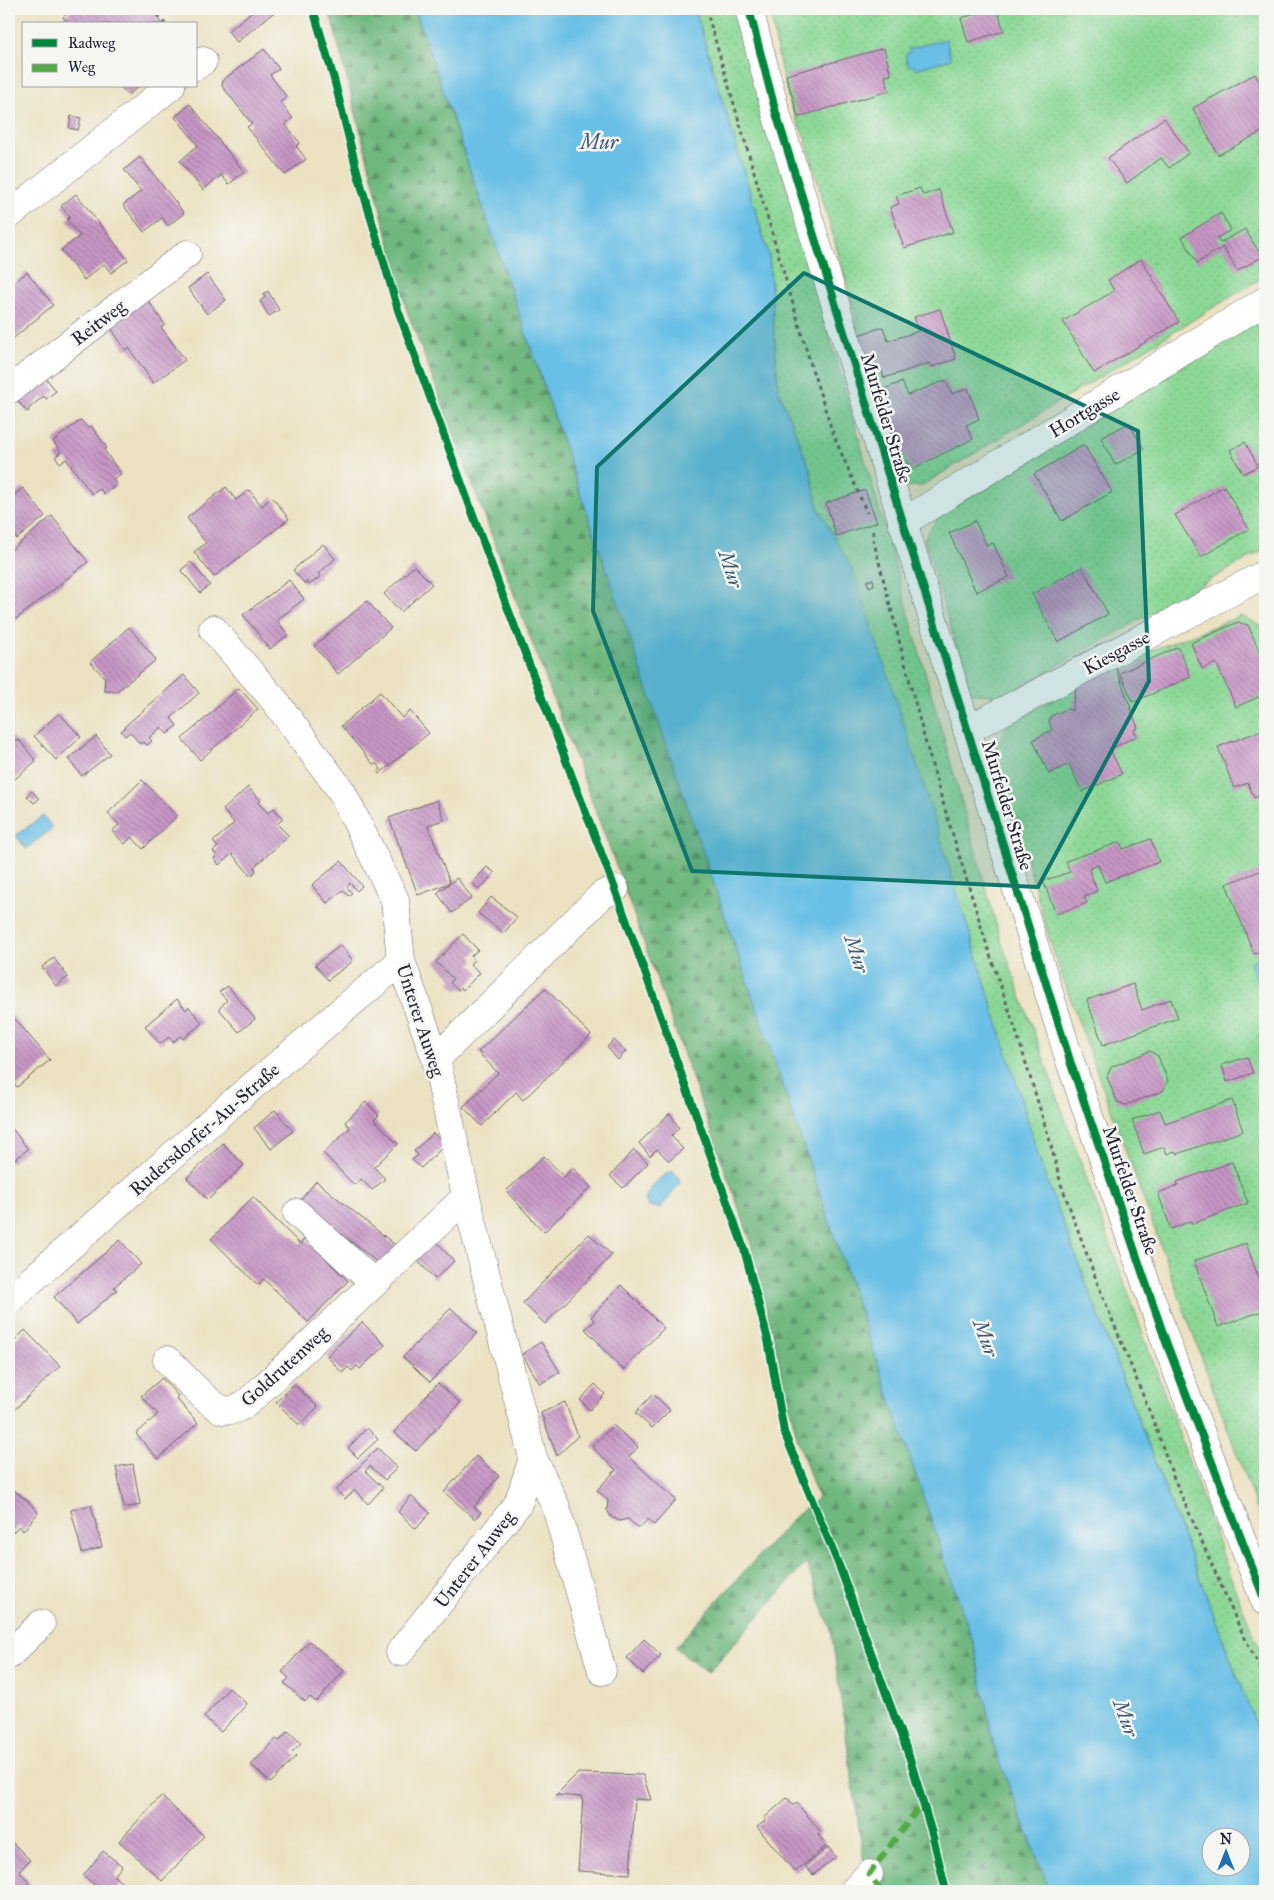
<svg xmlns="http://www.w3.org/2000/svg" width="1274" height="1900" viewBox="0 0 1274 1900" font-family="'IM FELL Great Primer',serif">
  <defs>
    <pattern id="green-dots" width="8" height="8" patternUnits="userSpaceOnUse" patternTransform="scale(1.25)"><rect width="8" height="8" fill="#8bd896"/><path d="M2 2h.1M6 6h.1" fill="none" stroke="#78b982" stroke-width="1.8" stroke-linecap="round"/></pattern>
    <pattern id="forest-firs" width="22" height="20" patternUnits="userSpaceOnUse" patternTransform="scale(1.25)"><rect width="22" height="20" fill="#70b87f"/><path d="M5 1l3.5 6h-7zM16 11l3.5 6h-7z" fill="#5c9569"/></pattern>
    <pattern id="building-back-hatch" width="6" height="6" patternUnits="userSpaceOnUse" patternTransform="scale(1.25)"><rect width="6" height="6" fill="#c897c6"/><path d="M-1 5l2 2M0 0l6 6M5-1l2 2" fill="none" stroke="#a27ba2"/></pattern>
  </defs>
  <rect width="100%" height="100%" fill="#f6f6f2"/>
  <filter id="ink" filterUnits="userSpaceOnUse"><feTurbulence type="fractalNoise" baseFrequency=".02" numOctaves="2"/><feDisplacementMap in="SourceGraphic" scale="10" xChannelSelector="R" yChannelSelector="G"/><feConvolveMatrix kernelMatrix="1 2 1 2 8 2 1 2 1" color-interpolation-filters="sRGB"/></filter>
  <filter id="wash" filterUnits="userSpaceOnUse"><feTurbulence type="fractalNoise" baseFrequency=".0096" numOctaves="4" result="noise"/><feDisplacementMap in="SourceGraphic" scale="20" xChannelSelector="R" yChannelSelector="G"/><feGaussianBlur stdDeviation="1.12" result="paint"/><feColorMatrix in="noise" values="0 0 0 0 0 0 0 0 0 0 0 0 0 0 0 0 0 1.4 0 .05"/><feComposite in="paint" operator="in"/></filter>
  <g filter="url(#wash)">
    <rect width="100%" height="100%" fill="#ece2c2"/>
    <!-- green -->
    <g fill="url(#green-dots)" stroke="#567d68">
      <polygon points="695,9 735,9 884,526 1000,938 1236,1592 1265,1662 1265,1749 1042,1168 1021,1098 833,537 818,507 810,469 778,389 769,256"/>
      <path d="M770 9H1265V276L921 486H905L856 331V316L805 137C783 98 778 52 770 9Z"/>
      <polygon points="1265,316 1265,549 1002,697 970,692 924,538 941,514"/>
      <polygon points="1241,616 1265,628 1265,1531 1054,954 995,749 1008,725 1111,666"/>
    </g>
    <!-- forest -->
    <polygon fill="url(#forest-firs)" stroke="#496d5d" points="329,9 415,9 974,1645 994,1747 1050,1891 868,1891 831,1630 806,1563 708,1673 675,1647 794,1517 818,1498 797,1438 750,1240 620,876 406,308"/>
    <!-- water -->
    <g fill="#69bfe5" stroke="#467090" fill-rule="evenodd">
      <path d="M415 9H695L769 256 778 389 810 469 818 507 853 571 912 748 1021 1098 1042 1168 1265 1749V1891H1050L994 1747 974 1645ZM1212 1838H1242V1868H1212Z"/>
      <path d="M946 39 951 59 915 69 914 66H909C906 62 905 59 906 54L910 52 909 49Z"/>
      <polygon points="43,816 53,828 26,849 16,835"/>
      <polygon points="1265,956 1265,978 1257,981 1250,962"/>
      <path d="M672 1171 678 1176 680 1183 661 1208 649 1206 645 1200C649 1188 660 1176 672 1171Z"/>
    </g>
    <g id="blocks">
      <!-- building -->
      <g fill="url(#building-back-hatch)">
        <polygon points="73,9 150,9 162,24 69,24 63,17"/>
        <polygon points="255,9 278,9 237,42 228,31"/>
        <polygon points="993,9 997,9 1004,31 968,42 961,18"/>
        <polygon points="884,48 891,75 885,76 889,91 798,117 786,75"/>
        <polygon points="264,49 279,69 270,75 287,97 280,102 293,118 285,124 300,143 296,146 306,159 285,175 247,127 252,124 222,86 223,80"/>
        <polygon points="1255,74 1265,92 1265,130 1218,155 1193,108"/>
        <polygon points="120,86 139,86 128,95"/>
        <polygon points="190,104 244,172 229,184 221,175 203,190 180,161 198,145 175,117"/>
        <polygon points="71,116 81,118 78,130 69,128"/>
        <polygon points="1164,118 1189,153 1169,168 1161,158 1127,183 1108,158"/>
        <polygon points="140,157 184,213 168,226 162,218 144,232 123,205 141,191 124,170"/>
        <polygon points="920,188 923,195 939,190 953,232 904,248 890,207 899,204 896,196"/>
        <polygon points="76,194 128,260 111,273 104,264 84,280 61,250 80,236 67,220 70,217 61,206"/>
        <polygon points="1221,213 1231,230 1217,238 1220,243 1245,229 1262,257 1237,271 1223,247 1197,263 1182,237"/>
        <polygon points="1265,224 1265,241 1258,229"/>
        <polygon points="1141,259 1179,322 1094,373 1063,321 1114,291 1108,280"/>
        <polygon points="27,272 53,305 9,342 9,287"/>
        <polygon points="207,274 226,300 207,314 188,288"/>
        <polygon points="268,291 279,310 269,316 260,301 265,297 263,294"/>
        <polygon points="147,299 165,325 161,327 185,360 153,383 129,348 126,350 109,325"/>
        <polygon points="940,309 956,359 931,367 930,363 884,378 882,371 871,374 858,335 883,327 888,341 919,331 914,317"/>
        <polygon points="45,377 56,391 46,399 44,396 28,409 29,411 27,412 17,400"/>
        <polygon points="946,380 952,394 968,388 979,419 966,425 973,439 910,470 881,390 902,382 908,395"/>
        <polygon points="81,420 88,428 91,426 107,448 104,450 121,474 113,479 117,485 104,494 100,489 92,494 66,459 60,463 55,457 61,452 53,441"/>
        <polygon points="1129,423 1144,449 1115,465 1101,438"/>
        <polygon points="1245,442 1258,466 1243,474 1230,450"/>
        <polygon points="1084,445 1112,492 1062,521 1034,474"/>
        <polygon points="1224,486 1249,529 1201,557 1175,515"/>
        <polygon points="226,487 236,500 249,490 262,506 272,497 289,519 214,577 194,552 206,543 187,518"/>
        <polygon points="23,488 45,516 17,539 9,529 9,499"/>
        <polygon points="865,490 877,522 836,536 826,503"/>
        <polygon points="52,516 88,562 9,625 9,552"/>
        <polygon points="975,521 987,546 993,543 1009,577 976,592 949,533"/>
        <polygon points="323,544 335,559 318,574 320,577 309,585 307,581 305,584 293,570"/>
        <polygon points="191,562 210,585 200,593 181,570"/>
        <polygon points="414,566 432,584 401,612 384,594"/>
        <polygon points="1082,567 1108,614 1058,642 1032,594"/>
        <polygon points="873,579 874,585 869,587 867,581"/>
        <polygon points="289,580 304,599 277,620 288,635 270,649 243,615"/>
        <polygon points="367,601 391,628 338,674 314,646"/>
        <polygon points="1238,622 1248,625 1265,665 1265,694 1236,707 1216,663 1202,669 1191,643"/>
        <polygon points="129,627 156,660 117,691 104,691 105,678 90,662"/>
        <polygon points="1178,647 1191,677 1133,702 1120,673"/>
        <polygon points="1115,665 1138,728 1134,730 1137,736 1110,749 1122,774 1082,792 1069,764 1049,774 1033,740 1052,730 1049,722 1051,716 1067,709 1072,711 1076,688"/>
        <polygon points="184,675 199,693 171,718 177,726 167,734 161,727 149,738 152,741 147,745 143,742 140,744 130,732 125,736 121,731 125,728 124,727"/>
        <polygon points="239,688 258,709 200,760 182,739"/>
        <polygon points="380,692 402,718 410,711 429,733 379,774 378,773 381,769 376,763 374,765 341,726"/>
        <polygon points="59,713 81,737 56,760 34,736"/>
        <polygon points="1265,729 1265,793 1254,798 1248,783 1234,788 1218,747"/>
        <polygon points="96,736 110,754 82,776 68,759"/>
        <polygon points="12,737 17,742 19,740 36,761 9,784 9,740"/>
        <polygon points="142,780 177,816 143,849 132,837 125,844 112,831 119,825 108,813"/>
        <polygon points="248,787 261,801 258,803 268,813 274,808 283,819 277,824 289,836 254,867 256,871 251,876 232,854 219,865 214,858 217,856 213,851 218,847 213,842 234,823 223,810"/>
        <polygon points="32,791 39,799 34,803 27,796"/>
        <polygon points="437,800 444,820 428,825 450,883 418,895 389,818"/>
        <polygon points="1151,839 1159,862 1105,882 1098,865 1089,869 1097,891 1084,896 1087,903 1056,914 1043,881 1070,872 1066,861 1120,842 1123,849"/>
        <polygon points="341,861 362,886 357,891 350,883 347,887 352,893 348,896 343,890 327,903 312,885"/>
        <polygon points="487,867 495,873 479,890 472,883"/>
        <polygon points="1265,869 1265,950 1254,954 1226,884"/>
        <polygon points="457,878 472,898 452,913 437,893"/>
        <polygon points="491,897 517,917 504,933 478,913"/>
        <polygon points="463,934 478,950 471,956 474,960 470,964 480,973 463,990 461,988 458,990 450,983 453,979 436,962"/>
        <polygon points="341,945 353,961 328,980 315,965"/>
        <polygon points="54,958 68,977 56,986 42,967"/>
        <polygon points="1133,984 1142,1010 1171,999 1178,1018 1103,1045 1087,1000"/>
        <polygon points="228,986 255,1019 239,1032 219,1009 227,1000 219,992"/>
        <polygon points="545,988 591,1035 523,1100 516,1092 482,1126 463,1107 498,1073 478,1052"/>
        <polygon points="177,999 186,1010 189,1007 202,1023 183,1039 180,1036 173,1042 169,1037 160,1044 145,1026"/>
        <polygon points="9,1012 50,1060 17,1087 9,1077"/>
        <polygon points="614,1040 626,1051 618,1060 607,1047"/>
        <polygon points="1150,1051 1158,1056 1168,1081 1163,1091 1126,1105 1117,1102 1107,1077 1111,1067"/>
        <polygon points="1247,1057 1253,1073 1227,1082 1222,1065"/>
        <polygon points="1232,1100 1243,1131 1177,1154 1175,1151 1167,1154 1164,1147 1144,1154 1132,1120 1160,1110 1165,1123"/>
        <polygon points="366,1102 379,1115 374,1120 398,1144 374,1167 385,1179 372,1190 361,1179 354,1185 323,1153 350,1128 345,1122"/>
        <polygon points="275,1110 293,1131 271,1149 254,1128"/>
        <polygon points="670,1113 679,1128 671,1136 683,1149 669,1161 657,1149 650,1156 639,1143"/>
        <polygon points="11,1127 28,1149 9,1164 9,1129"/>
        <polygon points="433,1133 446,1144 421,1168 412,1160 418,1155 414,1151"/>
        <polygon points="223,1143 244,1165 208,1200 187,1178"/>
        <polygon points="634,1150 648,1163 623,1188 610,1176"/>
        <polygon points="544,1156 564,1177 573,1168 591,1187 544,1232 506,1191"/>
        <polygon points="1232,1162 1248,1203 1192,1224 1191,1221 1171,1229 1158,1193 1178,1185 1177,1182"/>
        <polygon points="316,1181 399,1248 383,1267 300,1201"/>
        <polygon points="253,1197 300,1244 305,1238 348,1281 308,1322 264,1279 258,1285 211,1239"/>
        <polygon points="589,1234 612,1255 545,1324 523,1303"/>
        <polygon points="120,1240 141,1264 114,1287 117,1290 77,1324 54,1297"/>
        <polygon points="435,1240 454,1261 435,1279 415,1258"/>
        <polygon points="1246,1243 1265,1296 1265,1310 1218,1327 1194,1261"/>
        <polygon points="621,1285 664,1328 623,1370 598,1344 599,1343 585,1329 595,1321 591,1317"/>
        <polygon points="451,1308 477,1333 430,1382 403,1357"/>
        <polygon points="362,1322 385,1345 360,1369 357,1366 352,1371 348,1367 342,1373 327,1356"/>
        <polygon points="25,1330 60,1366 9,1415 9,1346"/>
        <polygon points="541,1342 560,1372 540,1384 522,1354"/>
        <polygon points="162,1378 178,1396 176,1398 198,1423 158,1459 136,1434 158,1414 141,1396"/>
        <polygon points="438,1383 460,1403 416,1451 394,1432"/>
        <polygon points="294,1384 318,1407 299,1425 276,1402"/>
        <polygon points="595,1384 605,1394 590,1410 580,1400"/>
        <polygon points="653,1394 670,1410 652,1428 635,1413"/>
        <polygon points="565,1402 578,1436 557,1456 541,1413"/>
        <polygon points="613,1425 638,1447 629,1457 676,1500 654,1525 648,1519 639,1529 628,1519 620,1521 611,1517 607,1510 608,1500 597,1490 616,1470 592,1447"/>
        <polygon points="367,1428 378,1439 358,1458 348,1448"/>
        <polygon points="378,1448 397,1468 385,1480 370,1466 365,1471 383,1488 368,1504 355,1490 345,1499 336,1490"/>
        <polygon points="476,1456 499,1476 474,1507 481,1512 475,1519 444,1492"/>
        <polygon points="133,1464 140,1505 124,1508 116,1467"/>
        <polygon points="10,1487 29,1502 38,1513 23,1531 19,1526 9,1536"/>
        <polygon points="411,1496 430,1513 416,1529 398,1512"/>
        <polygon points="91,1505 102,1547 82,1553 71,1510"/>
        <polygon points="644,1639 661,1655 643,1674 627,1658"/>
        <polygon points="309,1641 344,1671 316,1702 310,1697 305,1702 284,1683 289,1678 282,1672"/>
        <polygon points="229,1688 247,1704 221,1732 204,1717"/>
        <polygon points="288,1731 301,1743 292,1752 296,1756 271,1783 251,1765 276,1739 279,1741"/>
        <polygon points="578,1773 643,1775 651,1800 635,1799 630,1874 578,1871 583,1797 556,1795"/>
        <polygon points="161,1796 204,1836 162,1881 119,1841"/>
        <polygon points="787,1798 793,1805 797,1803 821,1832 818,1835 827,1845 795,1872 757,1827 766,1820 764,1818"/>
        <polygon points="9,1839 30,1860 19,1871 30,1883 22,1891 9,1891"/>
        <polygon points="828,1847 836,1857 813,1875 805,1866"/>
        <polygon points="103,1851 122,1866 114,1876 122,1883 115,1891 103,1891 83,1876"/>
      </g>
    </g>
  </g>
  <g filter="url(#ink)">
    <use href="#blocks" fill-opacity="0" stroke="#69656a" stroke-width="1"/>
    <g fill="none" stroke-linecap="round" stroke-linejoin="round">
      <defs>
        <g id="minor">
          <polyline points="749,9 776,113 1071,1064 1166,1342 1265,1601"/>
          <polyline points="196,66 203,61"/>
          <polyline points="9,215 171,86"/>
          <polyline points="9,390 187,254"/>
          <polyline points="902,523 1265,301"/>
          <polyline points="213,629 275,701 342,792 395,900 401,961 436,1059 468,1205 533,1458 556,1507 602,1671"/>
          <polyline points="967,730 1265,574"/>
          <polyline points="436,1059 602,895 615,889"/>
          <polyline points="297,1213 374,1283"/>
          <polyline points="9,1300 230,1105 401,961"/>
          <path d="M167 1360C179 1372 209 1405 223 1410 233 1412 241 1407 248 1402L466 1197"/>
          <polyline points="400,1652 518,1504 533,1458"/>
          <polyline points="9,1655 41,1624"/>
          <polyline points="854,1891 869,1874"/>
        </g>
      </defs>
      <!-- minor casing -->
      <use href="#minor" stroke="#69656a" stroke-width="29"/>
      <!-- path -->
      <g stroke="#69656a" stroke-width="3" stroke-dasharray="4 4" stroke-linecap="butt">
        <polyline points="153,9 165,24"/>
        <polyline points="706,9 813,372 834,436 867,513"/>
        <polyline points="873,531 873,539 924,737 940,793 989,952 1015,1028 1049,1138 1061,1184 1097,1282 1153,1420 1173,1476 1238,1624 1265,1678"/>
      </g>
      <!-- minor -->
      <use href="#minor" stroke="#fff" stroke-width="28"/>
      <!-- quiet -->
      <polyline stroke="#53aa46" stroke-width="6" stroke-dasharray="12 6" stroke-linecap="butt" points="881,1891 869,1874 923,1802"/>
      <defs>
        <g id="cycleway">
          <polyline points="313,9 334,79 357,171 398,310 500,588 615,889 744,1249 768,1340 784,1432 840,1568 910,1759 933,1837 946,1891"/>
          <polyline points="749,9 776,113 1071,1064 1166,1342 1265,1601"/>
        </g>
      </defs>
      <!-- cycleway casing -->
      <use href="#cycleway" stroke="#f6f6f2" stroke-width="11"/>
      <!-- cycleway -->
      <use href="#cycleway" stroke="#00873e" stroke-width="8"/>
    </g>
  </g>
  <!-- marked area -->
  <path fill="#0f766e" fill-opacity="0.2" stroke="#0f766e" stroke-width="4" stroke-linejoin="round" d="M804 273 1138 431 1149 681 1038 887 692 871 593 611 597 467Z"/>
  <g text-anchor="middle" stroke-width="5" stroke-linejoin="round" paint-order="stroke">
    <!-- street labels -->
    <g font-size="19" fill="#22223b" stroke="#f6f6f2">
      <text transform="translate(98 322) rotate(-37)" y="7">Reitweg</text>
      <text transform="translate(1084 412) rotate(-31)" y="7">Hortgasse</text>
      <text transform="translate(887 418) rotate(73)" y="7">Murfelder Straße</text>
      <text transform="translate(1116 652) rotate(-28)" y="7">Kiesgasse</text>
      <text transform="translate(1008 805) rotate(73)" y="7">Murfelder Straße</text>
      <text transform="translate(421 1020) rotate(72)" y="7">Unterer Auweg</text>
      <text transform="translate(204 1129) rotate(-41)" y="7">Rudersdorfer-Au-Straße</text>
      <text transform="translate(1131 1190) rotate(71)" y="7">Murfelder Straße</text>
      <text transform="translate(284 1366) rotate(-42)" y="7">Goldrutenweg</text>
      <text transform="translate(474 1559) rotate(-52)" y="7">Unterer Auweg</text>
    </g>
    <!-- water labels -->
    <g font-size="20" font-style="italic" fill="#3b5976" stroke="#f6f6f2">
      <text x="599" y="149">Mur</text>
      <text transform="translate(731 569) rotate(72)" y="7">Mur</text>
      <text transform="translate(857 954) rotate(72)" y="7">Mur</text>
      <text transform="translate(986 1338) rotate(70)" y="7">Mur</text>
      <text transform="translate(1126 1718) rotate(70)" y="7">Mur</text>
    </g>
  </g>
  <!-- margin -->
  <rect width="1274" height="1900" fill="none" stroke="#f6f6f2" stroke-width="30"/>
  <!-- legend -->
  <rect x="22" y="22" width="175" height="65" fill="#f6f6f2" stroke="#a1a1a9"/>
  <rect x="32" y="39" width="25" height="8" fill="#00873e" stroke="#a1a1a9"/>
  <text x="68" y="48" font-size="15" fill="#22223b">Radweg</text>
  <rect x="32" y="64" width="25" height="8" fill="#53aa46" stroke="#a1a1a9"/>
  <text x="68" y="72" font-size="15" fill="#22223b">Weg</text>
  <!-- north arrow -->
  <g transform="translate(1226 1852)"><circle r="24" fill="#f6f6f2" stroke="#a1a1a9"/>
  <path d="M0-4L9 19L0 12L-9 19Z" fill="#1f6fb2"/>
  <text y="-8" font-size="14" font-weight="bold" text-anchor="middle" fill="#22223b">N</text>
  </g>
</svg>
